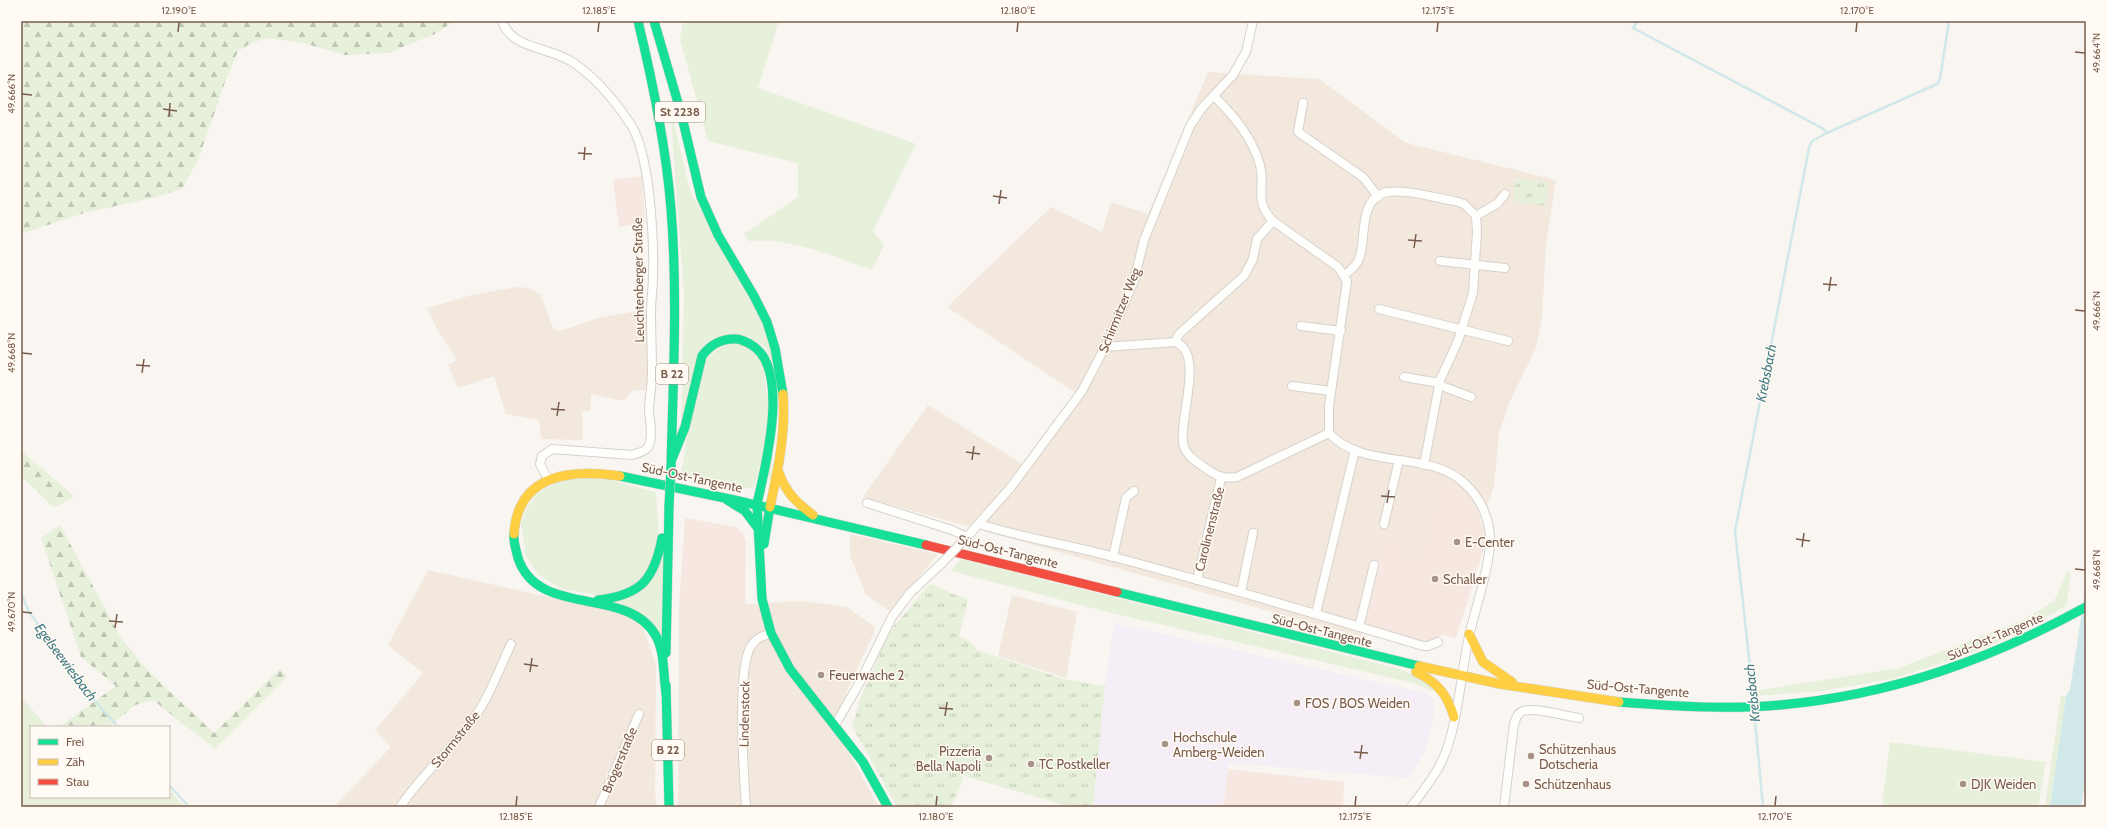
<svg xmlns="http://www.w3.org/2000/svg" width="2107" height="828" viewBox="0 0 2107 828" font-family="Cabin,sans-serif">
  <defs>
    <pattern id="forest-firs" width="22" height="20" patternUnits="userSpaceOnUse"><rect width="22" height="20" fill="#e7f0db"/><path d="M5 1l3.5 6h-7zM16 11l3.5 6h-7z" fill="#c0c6b4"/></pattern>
    <pattern id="park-tufts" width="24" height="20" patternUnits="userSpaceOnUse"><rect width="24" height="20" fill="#e7f0db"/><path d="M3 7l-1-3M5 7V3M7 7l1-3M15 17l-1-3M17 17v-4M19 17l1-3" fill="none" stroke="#c0c6b4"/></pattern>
  </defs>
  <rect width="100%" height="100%" fill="#f9f5f0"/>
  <!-- residential -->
  <g fill="#f2e8de">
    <polygon points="1208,72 1319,79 1406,143 1556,180 1546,244 1542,318 1536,348 1508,405 1499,434 1494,486 1487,506 1478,510 1470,498 1421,559 1405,555 1407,546 1365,625 1362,637 863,497 928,405 1024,465 1076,393 947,307 1051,207 1102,232 1111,202 1148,214"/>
    <polygon points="517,287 528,288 541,295 553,329 560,331 598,318 637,311 651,311 651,390 633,390 625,400 618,400 591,394 590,411 582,411 583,440 541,439 539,420 506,414 494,376 458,388 448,365 457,360 438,331 427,308 472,295"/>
    <polygon points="850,534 938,554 890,611 866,595 850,556"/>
    <polygon points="428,570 628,615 643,628 656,664 655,791 657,807 337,807 337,804 391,747 375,730 423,673 388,645"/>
    <polygon points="1012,595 1077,612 1066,678 998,656"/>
    <polygon points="803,601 847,607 876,628 846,693 838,733 879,807 678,807 679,608"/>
  </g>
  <!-- commercial -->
  <g fill="#f6e8e1">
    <polygon points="642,176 645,223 619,227 613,180"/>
    <polygon points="1442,479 1456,484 1470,498 1478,510 1484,528 1484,548 1456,638 1443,635 1426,643 1365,625 1382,537 1407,546 1405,555 1421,559"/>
    <polygon points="685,518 737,527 743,534 746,541 745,604 679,608"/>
    <polygon points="1228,769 1344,782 1343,807 1223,806"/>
  </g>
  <!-- education -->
  <polygon fill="#f6eef6" points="1114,623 1425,693 1432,698 1434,709 1431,732 1424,754 1409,778 1229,763 1223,807 1093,807 1105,686"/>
  <!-- green -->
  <g fill="#e7f0db">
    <path d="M683 21H779L758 88 916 144 873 231 884 245 872 270C832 256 791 237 748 241L744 234 798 197V163L708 141 680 39Z"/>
    <polygon points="670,105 690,191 760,315 776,365 772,480 768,479 771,359 763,345 749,337 712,341 681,433 684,294"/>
    <path d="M726 343 746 345 763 363 770 423 755 486C739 495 699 481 681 477L687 436 706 359Z"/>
    <polygon points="603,478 656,492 659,539 651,569 626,590 597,595 562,589 539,575 526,557 521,524 527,508 536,494 563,479"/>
    <polygon points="961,559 1399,669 1438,685 1432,691 1414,683 1107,612 951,571"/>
    <path d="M663 560V644C653 616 639 610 612 602Z"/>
    <polygon points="2068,571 2071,575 2066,606 2019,634 1964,656 1892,679 1823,691 1756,696 1754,691 1899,668 2023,620 2054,601"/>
    <polygon points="2061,696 2066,696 2050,807 2045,807"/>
    <polygon points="21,697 47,727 31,727 31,797 169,797 169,789 185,807 21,807"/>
    <polygon points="1890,742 2046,762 2038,807 1882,807"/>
  </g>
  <!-- forest -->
  <g fill="url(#forest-firs)">
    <polygon points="21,21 454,21 437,33 388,53 345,55 303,43 269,38 253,42 238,51 225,82 198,160 182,189 152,198 84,213 21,234"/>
    <polygon points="21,450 27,456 74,496 55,508 21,476"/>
    <polygon points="60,525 121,638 147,670 214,733 280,669 287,676 215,749 153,700 135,705 109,727 59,727 116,686 81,657 41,538"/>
  </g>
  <!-- park -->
  <g fill="url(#park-tufts)">
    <polygon points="1516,178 1549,182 1546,206 1513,202"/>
    <polygon points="930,584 968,600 959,636 972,643 977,650 1064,679 1105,686 1093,807 1072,807 964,776 951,807 897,807 852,726 861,697 890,631"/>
  </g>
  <!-- water -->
  <polygon fill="#d0e8ea" points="2086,585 2086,637 2083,649 2086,649 2086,774 2081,807 2050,807 2066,696 2070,690"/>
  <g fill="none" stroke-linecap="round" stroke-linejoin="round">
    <!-- stream -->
    <g stroke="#d0e8ea" stroke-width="2.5">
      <polyline points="1638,21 1633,28 1822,128 1827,133"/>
      <polyline points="21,593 29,612 95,701 118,727"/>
      <polyline points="1754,703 1735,531 1809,148 1812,141 1827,133 1937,84 1940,79 1949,21"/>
      <polyline points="1754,710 1763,807"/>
      <polyline points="169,785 189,807"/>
    </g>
    <defs>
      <g id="street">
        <path d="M502 21C513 51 550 46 574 63 597 79 616 102 631 125 650 154 654 239 653 276 653 288 651 300 651 312 651 332 652 352 652 372 652 384 650 396 649 408 649 420 654 436 648 447 645 452 638 453 632 455L552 449 542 456 540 464 548 479"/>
        <path d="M1214 96C1234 116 1252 137 1260 165 1266 189 1253 200 1273 221L1338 267 1347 281 1329 406V433C1360 468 1422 452 1458 478 1477 492 1489 514 1490 537 1491 563 1476 606 1470 632 1460 673 1459 728 1440 765 1432 780 1421 794 1411 807"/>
        <polyline points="1303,103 1298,132 1364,178 1378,197"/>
        <polyline points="1476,216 1498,203 1505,194"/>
        <polyline points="1440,261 1505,268"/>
        <path d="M1344 275C1350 271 1357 266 1359 259 1367 239 1357 199 1387 192 1406 189 1436 198 1455 201L1464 204 1476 216 1477 232 1473 293 1458 341 1440 380 1424 465"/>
        <polyline points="1379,309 1508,341"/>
        <polyline points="1301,326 1341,331"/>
        <path d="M1175 342C1205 352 1179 419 1183 442 1184 454 1195 461 1204 467 1216 476 1223 479 1237 477L1329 433"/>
        <polyline points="1105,347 1175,342 1179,334 1244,276 1253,259 1257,239 1273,221"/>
        <polyline points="1404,377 1440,383"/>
        <polyline points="1439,385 1471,397"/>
        <polyline points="1292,386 1331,391"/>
        <polyline points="867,503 952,530 967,537 1011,487 1082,391 1105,347 1134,281 1144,240 1190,126 1202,108 1233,75 1246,52 1253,21"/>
        <path d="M979 524C1023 538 1070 545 1114 557 1218 585 1320 615 1423 646H1428L1438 642"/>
        <polyline points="1384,524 1399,460"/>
        <polyline points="1113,557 1126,498 1134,491"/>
        <polyline points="1197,580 1221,478"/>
        <polyline points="1241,592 1253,533"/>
        <polyline points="1316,613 1355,450"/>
        <polyline points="1359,627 1374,565"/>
        <polyline points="835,725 860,682 892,617 910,593 943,562"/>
        <path d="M400 807C422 774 453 748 476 715 489 698 501 665 511 644"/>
        <polyline points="599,807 639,714"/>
        <path d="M746 807C744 776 736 669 751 646 756 638 763 636 771 633"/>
        <path d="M1504 807 1514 724C1516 719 1517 713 1523 711 1534 707 1565 716 1579 718"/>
      </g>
      <g id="fast">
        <path d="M638 21C653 83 666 145 671 209 678 295 673 381 671 467"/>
        <polyline points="654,21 681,113 701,197 718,235 754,296 767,322 775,348 783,394"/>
        <path d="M672 459 685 427 702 356C710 345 722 338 736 339 741 339 746 342 750 344 792 366 765 468 757 504"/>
        <polyline points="620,476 739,501 926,545"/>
        <polyline points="727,500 745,511 757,527"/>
        <polyline points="757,504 762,599 771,633 790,669 863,762 888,807"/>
        <path d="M514 534C513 542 516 549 518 558 538 619 628 585 656 636 665 653 663 674 666 693"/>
        <polyline points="764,544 770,507"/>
        <polyline points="1117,592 1419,666"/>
        <path d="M598 600C641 595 654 580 662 538"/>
        <polyline points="666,653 669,507"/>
        <polyline points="666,685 669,807"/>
        <path d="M1619 702C1672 706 1726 710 1780 705 1891 695 1989 660 2086 607"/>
      </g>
      <g id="slow">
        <path d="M779 473C786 493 797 503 813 515"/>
        <path d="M770 507C778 470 786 432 783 394"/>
        <path d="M514 534C518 473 572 469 620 476"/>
        <polyline points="1469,634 1483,662 1512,682"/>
        <polyline points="1419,666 1500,684 1619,702"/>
        <path d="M1416 672C1437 682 1447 694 1454 717"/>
      </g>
      <polyline id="jam" points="926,545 1117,592"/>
    </defs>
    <!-- street casing -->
    <use href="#street" stroke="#d7d1cb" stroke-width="10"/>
    <!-- fast casing -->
    <use href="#fast" stroke="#d9d2cb" stroke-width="10"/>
    <!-- slow casing -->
    <use href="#slow" stroke="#d9d2cb" stroke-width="10"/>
    <!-- jam casing -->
    <use href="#jam" stroke="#d9d2cb" stroke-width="10"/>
    <!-- street -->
    <use href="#street" stroke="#fefefd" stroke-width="8"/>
    <!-- fast -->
    <use href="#fast" stroke="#16e098" stroke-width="9"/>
    <!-- slow -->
    <use href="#slow" stroke="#ffcf43" stroke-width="9"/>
    <!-- jam -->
    <use href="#jam" stroke="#f24e42" stroke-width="9"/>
    <defs>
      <polyline id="street-bridge" points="943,562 967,537"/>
      <polyline id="fast-bridge" points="669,507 671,467"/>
    </defs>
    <!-- street-bridge casing -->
    <use href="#street-bridge" stroke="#d7d1cb" stroke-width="10" stroke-linecap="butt"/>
    <!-- fast-bridge casing -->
    <use href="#fast-bridge" stroke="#dad1cc" stroke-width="10" stroke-linecap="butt"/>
    <!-- street-bridge -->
    <use href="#street-bridge" stroke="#fefefd" stroke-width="8"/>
    <!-- fast-bridge -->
    <use href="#fast-bridge" stroke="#16e098" stroke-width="9"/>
  </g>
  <!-- ticks -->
  <path fill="none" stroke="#7a5c4d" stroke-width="1.5" d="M178 32 179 22M598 32 599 22M1017 32 1018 22M1437 32 1438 22M1856 32 1857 22M2075 52 2085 53M22 94 32 95M163 109 177 111M169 117 170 103M578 153 592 154M584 160 585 147M993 196 1007 198M999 204 1001 190M1408 240 1422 241M1414 248 1416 234M1823 284 1837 285M1829 291 1831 277M2075 310 2085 311M22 353 32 354M136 365 150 366M142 373 144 359M551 409 565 410M557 416 559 402M966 452 980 454M972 460 974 446M1381 496 1395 497M1387 503 1389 490M1796 539 1810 541M1802 547 1804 533M2075 569 2085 570M22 612 32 613M109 621 123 622M115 628 117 614M524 664 538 666M530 672 532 658M939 708 953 709M945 716 947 702M1354 752 1368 753M1360 759 1362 745M516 806 517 796M936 806 937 796M1355 806 1356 796M1775 806 1776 796"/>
  <!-- markers -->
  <g fill="#a69286" stroke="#fffaf3" stroke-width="1.5">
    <circle cx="1457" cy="542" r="4"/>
    <circle cx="1435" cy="579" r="4"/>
    <circle cx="821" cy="675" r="4"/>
    <circle cx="1297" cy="703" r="4"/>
    <circle cx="1165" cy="744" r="4"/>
    <circle cx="1531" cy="756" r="4"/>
    <circle cx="989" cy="758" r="4"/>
    <circle cx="1031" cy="764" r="4"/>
    <circle cx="1526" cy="784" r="4"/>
    <circle cx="1963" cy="784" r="4"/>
  </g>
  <g text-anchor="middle" stroke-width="3" stroke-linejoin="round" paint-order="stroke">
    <!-- shield labels -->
    <g fill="#fffaf3" stroke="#a28b7f" stroke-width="1">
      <rect x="655" y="102" width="50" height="20" rx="3"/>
      <rect x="656" y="364" width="32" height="20" rx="3"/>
      <rect x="652" y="740" width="32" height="20" rx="3"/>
    </g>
    <g font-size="12" font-weight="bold" fill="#7a5c4d">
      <text x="680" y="116">St 2238</text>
      <text x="672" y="378">B 22</text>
      <text x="668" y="754">B 22</text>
    </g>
    <!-- street labels -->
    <g font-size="13" fill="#7a5c4d" stroke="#fffaf3">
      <text transform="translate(638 280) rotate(-91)" y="5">Leuchtenberger Straße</text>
      <text transform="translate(1119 310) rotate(-68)" y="5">Schirmitzer Weg</text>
      <text transform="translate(692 477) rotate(12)" y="5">Süd-Ost-Tangente</text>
      <text transform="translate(1209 529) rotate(-76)" y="5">Carolinenstraße</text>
      <text transform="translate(1008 551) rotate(14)" y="5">Süd-Ost-Tangente</text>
      <text transform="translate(1322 630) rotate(14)" y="5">Süd-Ost-Tangente</text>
      <text transform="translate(1995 636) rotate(-23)" y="5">Süd-Ost-Tangente</text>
      <text transform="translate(1638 688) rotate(5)" y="5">Süd-Ost-Tangente</text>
      <text transform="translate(744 714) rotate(-89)" y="5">Lindenstock</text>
      <text transform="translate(455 739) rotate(-51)" y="5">Stormstraße</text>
      <text transform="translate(619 760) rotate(-67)" y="5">Brögerstraße</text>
    </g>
    <!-- poi labels -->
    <g font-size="13" fill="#7a5c4d" stroke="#fffaf3" text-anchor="start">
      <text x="1465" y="547">E-Center</text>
      <text x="1443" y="584">Schaller</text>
      <text x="829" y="680">Feuerwache 2</text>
      <text x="1305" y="708">FOS / BOS Weiden</text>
      <text x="1173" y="742">Hochschule<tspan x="1173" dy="15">Amberg-Weiden</tspan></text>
      <text x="1539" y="754">Schützenhaus<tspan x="1539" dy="15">Dotscheria</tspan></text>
      <text x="981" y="756" text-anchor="end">Pizzeria<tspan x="981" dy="15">Bella Napoli</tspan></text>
      <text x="1039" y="769">TC Postkeller</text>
      <text x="1534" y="789">Schützenhaus</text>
      <text x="1971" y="789">DJK Weiden</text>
    </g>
    <!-- water labels -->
    <g font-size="14" font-style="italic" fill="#437c86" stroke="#fffaf3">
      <text transform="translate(1766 373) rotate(-79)" y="5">Krebsbach</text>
      <text transform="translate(66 662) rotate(53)" y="5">Egelseewiesbach</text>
      <text transform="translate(1752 693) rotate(-96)" y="5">Krebsbach</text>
    </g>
  </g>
  <!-- border -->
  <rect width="2107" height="828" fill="none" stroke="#fffaf3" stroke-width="44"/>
  <!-- legend -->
  <rect x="30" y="726" width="140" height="72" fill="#fffaf3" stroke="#cabbb1"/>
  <rect x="38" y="739" width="20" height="6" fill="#16e098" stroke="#cabbb1"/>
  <text x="66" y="746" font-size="12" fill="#7a5c4d">Frei</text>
  <rect x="38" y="759" width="20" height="6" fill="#ffcf43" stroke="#cabbb1"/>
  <text x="66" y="766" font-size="12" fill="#7a5c4d">Zäh</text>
  <rect x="38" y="779" width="20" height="6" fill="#f24e42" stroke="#cabbb1"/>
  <text x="66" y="786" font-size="12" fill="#7a5c4d">Stau</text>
  <rect x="22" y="22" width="2063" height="784" fill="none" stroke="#7a5c4d" stroke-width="1.5"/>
  <g font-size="10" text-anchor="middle" fill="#7a5c4d">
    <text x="179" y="14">12.190°E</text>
    <text x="599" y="14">12.185°E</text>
    <text x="1018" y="14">12.180°E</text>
    <text x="1438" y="14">12.175°E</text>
    <text x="1857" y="14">12.170°E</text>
    <text transform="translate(2096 53) rotate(-90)" y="4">49.664°N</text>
    <text transform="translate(11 94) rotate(-90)" y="4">49.666°N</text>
    <text transform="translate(2096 311) rotate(-90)" y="4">49.666°N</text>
    <text transform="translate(11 353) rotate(-90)" y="4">49.668°N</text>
    <text transform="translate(2096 570) rotate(-90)" y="4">49.668°N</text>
    <text transform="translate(11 612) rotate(-90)" y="4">49.670°N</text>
    <text x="516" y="820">12.185°E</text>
    <text x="936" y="820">12.180°E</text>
    <text x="1355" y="820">12.175°E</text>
    <text x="1775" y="820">12.170°E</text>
  </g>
</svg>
